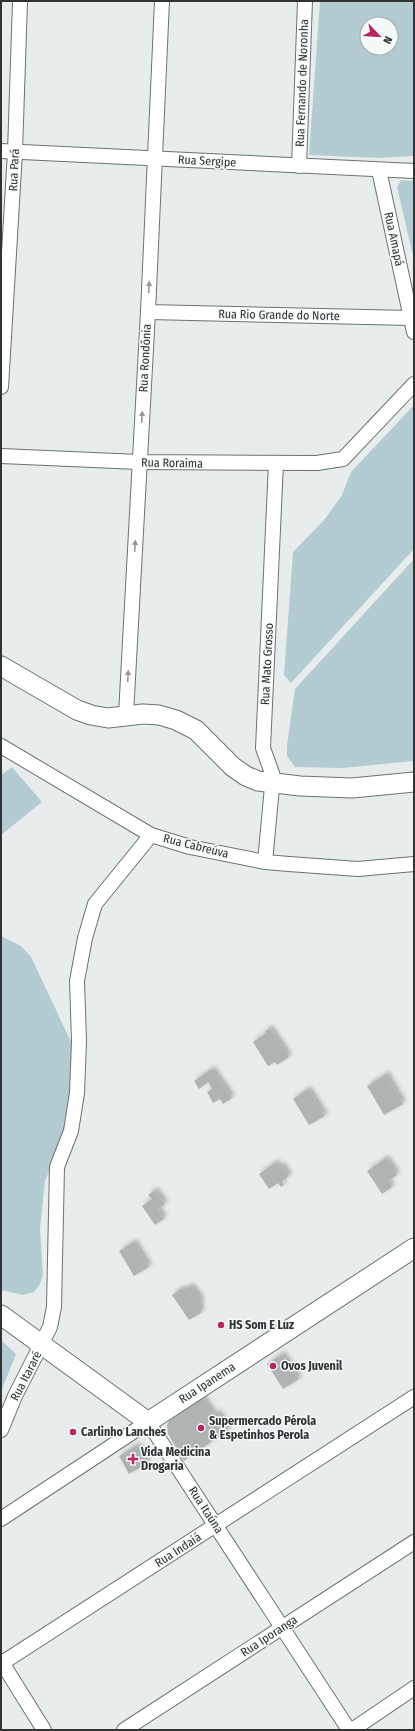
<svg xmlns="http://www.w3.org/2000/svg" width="415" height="1731" viewBox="0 0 415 1731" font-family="'Fira Sans Condensed',sans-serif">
  <defs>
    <filter id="shadow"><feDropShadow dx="3" dy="-3" stdDeviation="2" flood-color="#0004"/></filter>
  </defs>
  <rect width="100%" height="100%" fill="#e7eced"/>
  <!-- green -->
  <g fill="#b3ccd2" fill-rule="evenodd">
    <path d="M320 1H414V156L379 158 309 155ZM367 24H391V48H367Z"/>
    <polygon points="401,180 414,181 414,260 397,187"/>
    <polygon points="414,405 414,549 291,683 284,675 293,552 325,519 342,495 351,472"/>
    <polygon points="414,559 414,761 343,768 295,767 287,756 287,745 295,689"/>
    <polygon points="12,767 42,802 1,835 1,775"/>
    <polygon points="1,936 21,946 31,957 73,1046 76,1119 53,1162 45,1181 40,1228 43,1275 40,1284 34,1292 23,1295 1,1290"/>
    <polygon points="1,1340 16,1354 1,1392"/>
  </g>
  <!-- building -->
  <g fill="#aeb3b4" filter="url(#shadow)">
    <polygon points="270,1028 289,1057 277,1065 275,1062 268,1066 253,1042 266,1033 265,1031"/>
    <polygon points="212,1069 232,1098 223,1104 220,1099 213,1103 207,1092 212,1089 208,1082 199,1089 194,1081"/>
    <polygon points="386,1074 403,1104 384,1115 367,1086"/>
    <polygon points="308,1089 325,1116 309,1125 293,1099"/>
    <polygon points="386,1158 397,1175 388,1181 392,1187 382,1194 367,1171"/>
    <polygon points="276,1162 279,1168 282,1165 289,1176 282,1181 284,1185 281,1187 278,1183 269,1189 259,1174"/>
    <polygon points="155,1190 165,1204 158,1209 164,1219 155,1225 142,1206 152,1199 148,1195"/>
    <polygon points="134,1242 149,1267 134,1276 119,1251"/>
    <polygon points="191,1286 202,1301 199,1304 201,1306 201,1313 189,1320 172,1295 182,1288 183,1290"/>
    <polygon points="282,1354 299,1379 283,1389 267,1364"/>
    <polygon points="203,1398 214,1415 218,1412 228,1430 184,1461 168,1434 167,1425 169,1421"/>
    <polygon points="137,1445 148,1463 129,1474 119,1456"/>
  </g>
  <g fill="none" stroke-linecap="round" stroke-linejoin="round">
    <defs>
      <g id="street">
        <polyline points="1,151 414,171"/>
        <polyline points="299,166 305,1"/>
        <polyline points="379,170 414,332"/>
        <polyline points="148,312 411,318"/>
        <polyline points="1,387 15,152 20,1"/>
        <polyline points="1,456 139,462 317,463 343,459 414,384"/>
        <polyline points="126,715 148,312 162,1"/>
        <polyline points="1,746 151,835 190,847 265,862 289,864 358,869 414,864"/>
        <polyline points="265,862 273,776 263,748 276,463"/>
        <polyline points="1,1430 15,1396 50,1327 54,1307 57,1167 71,1131 77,1093 79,1041 77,981 85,938 95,904 151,835"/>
        <polyline points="1,1519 148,1422 349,1730"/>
        <polyline points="1,1661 44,1730"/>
        <polyline points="2,1663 414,1397"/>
        <polyline points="124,1730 414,1542"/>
        <polyline points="352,1730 414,1688"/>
      </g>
      <g id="secondary">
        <polyline points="1,666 77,710 91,715 108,718 143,714 159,715 176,720 196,730 233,767 246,776 258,781 300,786 352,788 414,782"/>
        <polyline points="1,1315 148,1422 414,1248"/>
      </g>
    </defs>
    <!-- street casing -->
    <use href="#street" stroke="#6d7172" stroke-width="16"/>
    <!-- secondary casing -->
    <use href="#secondary" stroke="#6d7172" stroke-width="21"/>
    <!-- street -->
    <use href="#street" stroke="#fff" stroke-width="14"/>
    <!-- secondary -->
    <use href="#secondary" stroke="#fff" stroke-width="19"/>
  </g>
  <!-- one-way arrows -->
  <defs><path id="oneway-solid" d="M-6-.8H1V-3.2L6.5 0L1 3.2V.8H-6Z"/></defs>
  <g fill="#989899">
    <use href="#oneway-solid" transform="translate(149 287) rotate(-87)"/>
    <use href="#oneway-solid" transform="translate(142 417) rotate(-87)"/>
    <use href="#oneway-solid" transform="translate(135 546) rotate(-87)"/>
    <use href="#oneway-solid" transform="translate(128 676) rotate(-87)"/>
  </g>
  <!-- markers -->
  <g fill="#b5275d" stroke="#f4f9fa" stroke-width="1.5">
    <circle cx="221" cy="1325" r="4"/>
    <circle cx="273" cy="1366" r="4"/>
    <circle cx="201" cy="1428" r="4"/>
    <circle cx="73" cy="1432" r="4"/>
    <path d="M131 1453h4v4h4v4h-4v4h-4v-4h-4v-4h4z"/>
  </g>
  <g text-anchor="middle" stroke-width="3" stroke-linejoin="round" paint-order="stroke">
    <!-- street labels -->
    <g font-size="12" fill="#303233" stroke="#f4f9fa">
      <text transform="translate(302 83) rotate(-88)" y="4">Rua Fernando de Noronha</text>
      <text transform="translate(207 161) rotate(3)" y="4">Rua Sergipe</text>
      <text transform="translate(14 170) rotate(-87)" y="4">Rua Pará</text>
      <text transform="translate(394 239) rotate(78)" y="4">Rua Amapá</text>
      <text transform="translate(279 315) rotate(1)" y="4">Rua Rio Grande do Norte</text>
      <text transform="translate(145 358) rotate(-87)" y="4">Rua Rondônia</text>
      <text transform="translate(172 463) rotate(1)" y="4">Rua Roraima</text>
      <text transform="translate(267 664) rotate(-87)" y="4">Rua Mato Grosso</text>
      <text transform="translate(196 846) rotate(14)" y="4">Rua Cabreúva</text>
      <text transform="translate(26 1376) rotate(-63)" y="4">Rua Itararé</text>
      <text transform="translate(207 1383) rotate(-33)" y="4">Rua Ipanema</text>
      <text transform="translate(206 1510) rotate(57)" y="4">Rua Itaúna</text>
      <text transform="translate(178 1550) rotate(-33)" y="4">Rua Indaiá</text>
      <text transform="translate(269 1636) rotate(-33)" y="4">Rua Iporanga</text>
    </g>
    <!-- poi labels -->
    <g font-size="12" font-weight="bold" fill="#303233" stroke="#f4f9fa" text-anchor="start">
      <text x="229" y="1329">HS Som E Luz</text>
      <text x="281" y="1370">Ovos Juvenil</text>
      <text x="209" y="1425">Supermercado Pérola<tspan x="209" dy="14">&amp; Espetinhos Perola</tspan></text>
      <text x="81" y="1436">Carlinho Lanches</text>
      <text x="141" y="1456">Vida Medicina<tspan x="141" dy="14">Drogaria</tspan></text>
    </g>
  </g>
  <!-- border -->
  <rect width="415" height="1731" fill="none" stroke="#303233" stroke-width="4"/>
  <!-- north arrow -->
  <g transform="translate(379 36) rotate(115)"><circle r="19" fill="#f4f9fa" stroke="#a6a9aa"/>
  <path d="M0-3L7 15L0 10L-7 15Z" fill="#b5275d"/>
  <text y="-6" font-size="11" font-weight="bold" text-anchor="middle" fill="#303233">N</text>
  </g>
</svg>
